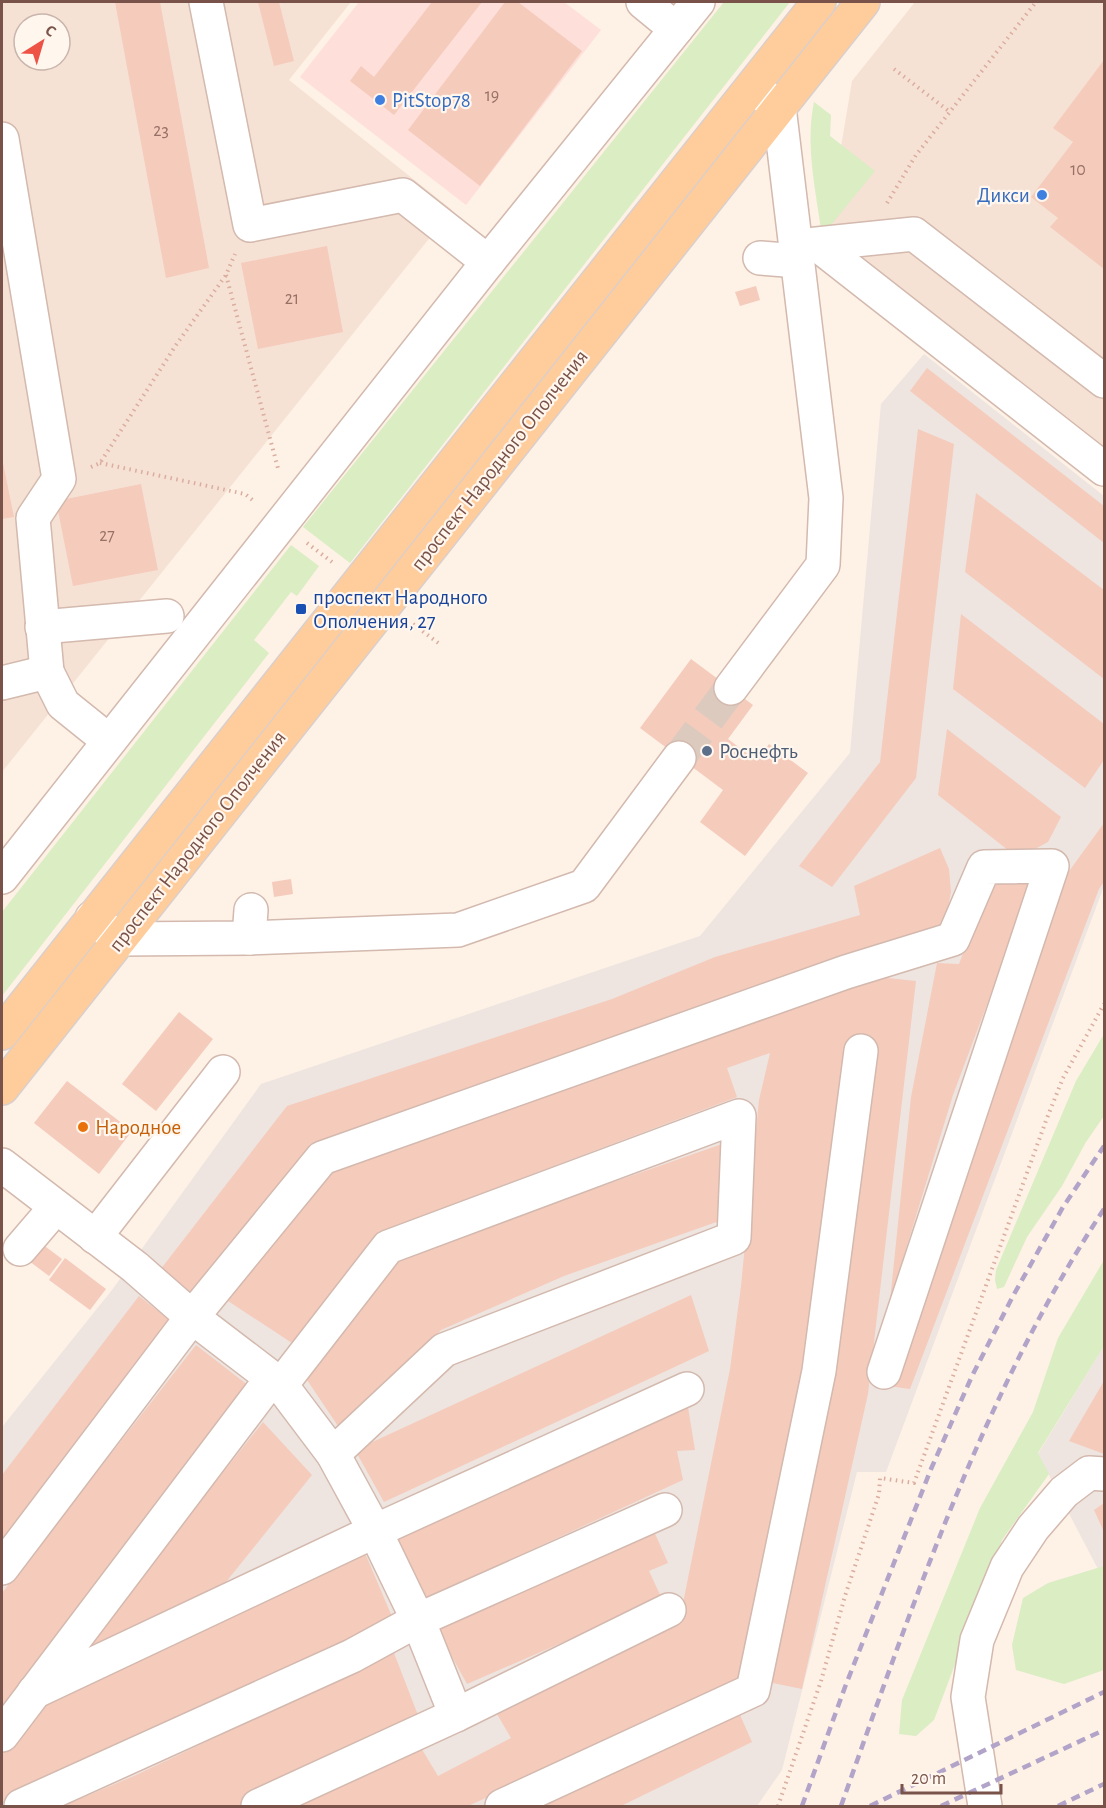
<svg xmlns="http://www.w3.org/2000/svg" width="1106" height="1808" viewBox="0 0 1106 1808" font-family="'Alegreya Sans',sans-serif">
  <rect width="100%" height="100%" fill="#fef1e6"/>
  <!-- residential -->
  <g fill="#f6e2d4" fill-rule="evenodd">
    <path d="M2 2H351L289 80 452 210 2 772ZM24 24H60V60H24Z"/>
    <polygon points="915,2 1104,2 1104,460 825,242 852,81"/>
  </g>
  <!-- commercial -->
  <polygon fill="#fedfda" points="359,2 564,2 601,30 466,205 300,77"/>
  <!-- industrial -->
  <g fill="#eee5e0">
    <polygon points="924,354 1104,496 1104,886 886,1472 857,1472 782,1770 757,1806 2,1806 2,1427 112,1290 261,1084 700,936 850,753 881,404"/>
    <polygon points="1104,1346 1104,1566 1098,1569 1038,1454"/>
  </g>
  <!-- green -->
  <g fill="#daedc3">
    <polygon points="724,2 790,2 350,563 303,527"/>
    <path d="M814 102 831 115 830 136 875 171 822 236C816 191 805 146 814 102Z"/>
    <polygon points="291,545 319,566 297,596 291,592 254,640 269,653 2,996 2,912"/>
    <polygon points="1104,1034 1104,1116 1086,1142 1062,1186 1027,1237 1004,1287 997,1289 995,1280 996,1270 1076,1081"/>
    <polygon points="1104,1260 1104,1346 1038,1453 1049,1474 1002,1540 934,1720 916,1736 899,1734 902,1700 980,1508 1033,1412 1058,1338"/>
    <polygon points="1104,1566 1104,1670 1064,1684 1016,1670 1012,1645 1023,1598 1048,1583"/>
  </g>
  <!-- building -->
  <g fill="#f5cbbc">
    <polygon points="115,2 160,2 209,268 166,278"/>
    <polygon points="258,2 279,2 294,61 274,66"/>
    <polygon points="432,2 482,2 394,115 350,81 361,66 374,77"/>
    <polygon points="505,2 518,2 582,51 480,186 408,130"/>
    <polygon points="1104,60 1104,269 1050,227 1058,218 1031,197 1073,142 1053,128"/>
    <polygon points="327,246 343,332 258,349 241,263"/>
    <polygon points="756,286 760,300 740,306 735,292"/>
    <polygon points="927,368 1104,506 1104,543 910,391"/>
    <polygon points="918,429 954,444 916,778 832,887 799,866 880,762"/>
    <polygon points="2,458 14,517 2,519"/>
    <polygon points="141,484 158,570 73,586 56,501"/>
    <polygon points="976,493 1104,590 1104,679 965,572"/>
    <polygon points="961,614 1104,724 1104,760 1085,788 953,689"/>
    <polygon points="691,659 753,705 728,739 757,761 769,744 808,773 745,856 700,822 723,790 640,728"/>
    <polygon points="947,729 1061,817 1048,842 1018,858 938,795"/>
    <polygon points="1104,823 1104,882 1099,889 910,1389 888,1386 1059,885"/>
    <polygon points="940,848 949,869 951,892 944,929 313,1143 221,1267 190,1295 160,1270 287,1106 612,999 715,957 860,915 854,886"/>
    <polygon points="992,876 1034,879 953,1095 890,1301 911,1097 937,963 959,964"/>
    <polygon points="291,879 293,894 274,897 272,882"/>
    <polygon points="878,977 916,981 868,1394 802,1689 768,1682 835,1370 877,1043 848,1040 804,1369 744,1681 468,1806 291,1806 420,1746 438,1776 511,1738 494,1709 679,1623 730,1369 741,1286 759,1100 770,1053 727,1068 737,1097 379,1232 295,1345 228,1301 333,1170"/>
    <polygon points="179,1012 213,1039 156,1111 122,1084"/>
    <polygon points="67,1081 132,1131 99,1174 34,1123"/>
    <polygon points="722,1144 722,1220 564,1276 441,1330 344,1435 303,1374 390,1265 545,1206"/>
    <polygon points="42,1244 62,1259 49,1276 29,1261"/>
    <polygon points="65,1258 106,1289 90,1310 49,1280"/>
    <polygon points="691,1295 709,1351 384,1502 355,1450"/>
    <polygon points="139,1296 172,1322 2,1545 2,1475"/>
    <polygon points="196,1345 249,1386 2,1713 2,1593"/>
    <polygon points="1104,1381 1104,1454 1069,1441"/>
    <polygon points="688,1407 695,1450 677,1451 683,1480 427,1598 396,1539"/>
    <polygon points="263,1422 312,1475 226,1582 73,1661"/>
    <polygon points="1104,1503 1104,1532 1094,1510"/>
    <polygon points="653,1529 668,1563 649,1571 662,1599 467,1684 436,1628"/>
    <polygon points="365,1553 393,1619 197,1707 2,1804 2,1754 38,1708"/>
    <polygon points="394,1653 421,1723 237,1806 63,1806 136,1775"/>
    <polygon points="740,1715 752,1742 621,1806 532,1806"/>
  </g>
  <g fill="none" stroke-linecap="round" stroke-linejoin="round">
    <!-- minor-tunnel -->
    <polyline stroke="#ddcabf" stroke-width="33" stroke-dasharray="33 16" stroke-linecap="butt" points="679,758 731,688"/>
    <defs>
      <g id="minor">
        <polyline points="206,2 250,225 403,195 488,262"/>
        <polyline points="643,2 676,29"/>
        <polyline points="2,139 59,479 33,518 47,672"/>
        <polyline points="807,245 914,234 1104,381"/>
        <polyline points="818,245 1104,469"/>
        <polyline points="760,258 798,261"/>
        <polyline points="42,627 167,616"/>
        <polyline points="2,683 47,672 63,704 109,741"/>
        <polyline points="731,688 823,565 826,498 779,107 763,95"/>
        <polyline points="2,877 488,262 698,2"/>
        <polyline points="92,918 119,939 249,938 458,930 584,886 679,758"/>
        <polyline points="249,938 251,910"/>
        <polyline points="2,1165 135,1267 192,1317 281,1385 333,1454 375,1531 418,1620 456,1715"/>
        <polyline points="95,1237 223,1072"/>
        <polyline points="20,1249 56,1207"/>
        <polyline points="281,1385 388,1247 739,1116 734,1238 444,1350 333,1454"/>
        <polyline points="2,1568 192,1317 322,1158 846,972 953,939 984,867 1052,866 884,1372"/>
        <polyline points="34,1692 375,1531 687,1389"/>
        <polyline points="2,1735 272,1378"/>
        <polyline points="21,1806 352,1656 418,1620 665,1510"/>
        <polyline points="258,1806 456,1715 669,1610"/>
        <polyline points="502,1806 753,1690 819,1371 861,1051"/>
        <polyline points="985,1806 968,1697 977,1640 1007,1567 1033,1528 1064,1492 1089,1473 1104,1474"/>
      </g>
      <g id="major">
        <polyline points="2,1033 819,2"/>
        <polyline points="2,1088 863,2"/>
      </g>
    </defs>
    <!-- minor casing -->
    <use href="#minor" stroke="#d3b9ae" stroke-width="36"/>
    <!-- major casing -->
    <use href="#major" stroke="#d9cfcc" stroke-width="36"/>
    <!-- path -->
    <g stroke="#daad9f" stroke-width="4" stroke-dasharray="1.5 4.5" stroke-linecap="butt">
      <polyline points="894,69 950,112"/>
      <polyline points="887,203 916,155 1036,2"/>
      <polyline points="226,275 279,472"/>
      <polyline points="100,463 245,494 255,502"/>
      <polyline points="91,467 100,463 176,345 226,275 235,254"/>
      <polyline points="307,543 332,562"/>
      <polyline points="413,624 441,645"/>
      <polyline points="778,1806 821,1681 845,1596 879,1494 880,1478 914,1483 1047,1118 1063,1078 1104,1004"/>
    </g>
    <!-- minor -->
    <use href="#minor" stroke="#fff" stroke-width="33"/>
    <!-- major -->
    <use href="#major" stroke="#ffcc9c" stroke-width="33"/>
    <!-- rail -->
    <g stroke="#b2a3c9" stroke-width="4.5" stroke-dasharray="9 6" stroke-linecap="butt">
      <polyline points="802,1806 845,1687 931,1469 972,1376 1013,1296 1063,1207 1104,1146"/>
      <path d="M841 1806C914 1601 984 1391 1104 1209"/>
      <polyline points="870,1806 1104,1692"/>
      <polyline points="941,1806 1104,1730"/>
      <polyline points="1058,1806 1104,1784"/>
    </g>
  </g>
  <!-- markers -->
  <g fill="#3f7fe0" stroke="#fff6ee" stroke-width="2">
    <circle cx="380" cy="100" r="6"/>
    <circle cx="1042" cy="195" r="6"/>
  </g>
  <rect fill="#1a4fb4" stroke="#fff6ee" stroke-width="2" x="295" y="603" width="12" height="12" rx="3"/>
  <circle fill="#5c6f8a" stroke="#fff6ee" stroke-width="2" cx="707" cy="751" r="6"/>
  <circle fill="#e8710a" stroke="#fff6ee" stroke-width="2" cx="83" cy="1127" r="6"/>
  <g text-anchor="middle" stroke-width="4.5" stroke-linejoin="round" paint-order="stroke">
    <!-- number labels -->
    <g font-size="18" fill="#987166">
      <text x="492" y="101">19</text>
      <text x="161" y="136">23</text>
      <text x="1078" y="175">10</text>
      <text x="292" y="304">21</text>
      <text x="107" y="541">27</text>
    </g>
    <!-- shop labels -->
    <g font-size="21" fill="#366cbe" stroke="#fff6ee" text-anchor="start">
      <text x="392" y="107">PitStop78</text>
      <text x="1030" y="202" text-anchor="end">Дикси</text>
    </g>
    <!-- street labels -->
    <g font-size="21" fill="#795349" stroke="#fff6ee">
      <text transform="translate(499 460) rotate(-52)" y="7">проспект Народного Ополчения</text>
      <text transform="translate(197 841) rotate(-52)" y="7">проспект Народного Ополчения</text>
    </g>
    <!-- transit labels -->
    <g font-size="21" fill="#164399" stroke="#fff6ee" text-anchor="start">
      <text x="313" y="604">проспект Народного<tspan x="313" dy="24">Ополчения, 27</tspan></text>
    </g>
    <!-- service labels -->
    <g font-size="21" fill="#4e5e75" stroke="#fff6ee" text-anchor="start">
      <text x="719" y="758">Роснефть</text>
    </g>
    <!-- food labels -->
    <g font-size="21" fill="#c56008" stroke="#fff6ee" text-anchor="start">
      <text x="95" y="1134">Народное</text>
    </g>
  </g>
  <!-- border -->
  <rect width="1106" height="1808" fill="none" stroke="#795349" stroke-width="6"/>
  <!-- north arrow -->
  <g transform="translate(42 42) rotate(37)"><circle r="28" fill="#fff6ee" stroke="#c9b5ac" stroke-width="1.5"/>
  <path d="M0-4.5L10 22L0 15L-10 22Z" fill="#ee5245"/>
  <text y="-9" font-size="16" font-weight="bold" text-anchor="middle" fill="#795349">С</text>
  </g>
  <!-- scale -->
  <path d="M902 1784v9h99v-9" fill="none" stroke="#795349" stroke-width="3"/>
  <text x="911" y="1784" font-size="18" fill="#795349" stroke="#fff6ee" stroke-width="4.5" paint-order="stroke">20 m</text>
</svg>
